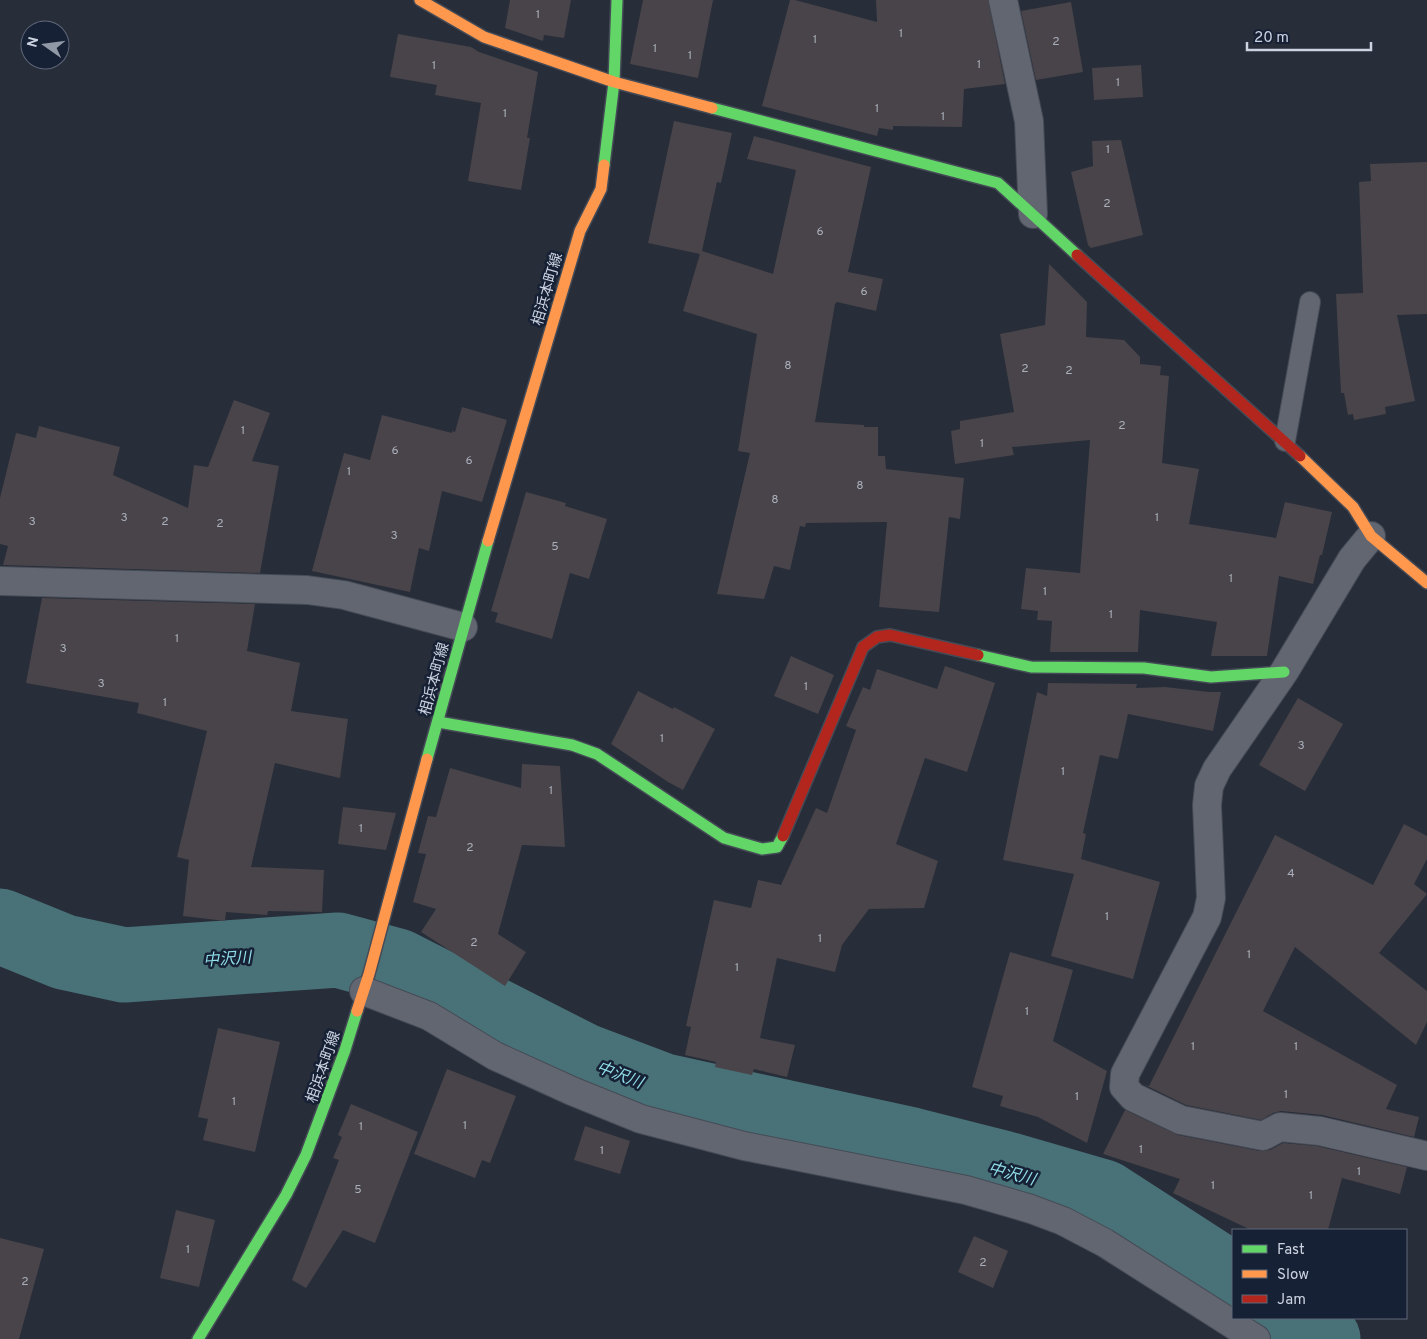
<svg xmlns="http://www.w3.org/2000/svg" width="1427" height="1339" viewBox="0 0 1427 1339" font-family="Overpass,'Noto Sans JP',sans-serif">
  <rect width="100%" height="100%" fill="#272d39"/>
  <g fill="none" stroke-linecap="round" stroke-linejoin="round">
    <!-- river -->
    <g stroke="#497178" stroke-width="75">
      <polyline points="0,926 64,952 124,965 338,950 397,966 582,1060 664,1091 912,1145 999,1167 1103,1197 1233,1281"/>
      <polyline points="1290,1318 1323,1339"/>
    </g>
  </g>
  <!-- building -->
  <g fill="#484449">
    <polygon points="510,0 571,0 564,38 544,35 543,41 505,28"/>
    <polygon points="643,0 713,0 698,78 630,64"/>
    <polygon points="790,0 795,0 877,22 876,0 988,0 1005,84 964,89 962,127 893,126 893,130 879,128 877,136 762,106"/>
    <polygon points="1071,2 1083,72 1036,80 1021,11"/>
    <polygon points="398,34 471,47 479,52 538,72 527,138 530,138 521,190 468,181 481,103 435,95 437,85 390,77"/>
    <polygon points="1141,65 1143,97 1094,100 1092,68"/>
    <polygon points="674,121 732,133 721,183 717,182 702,251 773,274 796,170 747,159 754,136 871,167 848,272 883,279 876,311 837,302 835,304 815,422 864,425 864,427 878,427 878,456 885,456 886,469 964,478 960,519 949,517 939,612 879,607 887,522 806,523 805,527 800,526 790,570 774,566 764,599 717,594 750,453 738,451 757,334 683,311 700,254 648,243"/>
    <polygon points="1121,140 1143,235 1091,248 1088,245 1071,172 1093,166 1092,141"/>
    <polygon points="1427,162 1427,314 1397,315 1415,401 1385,407 1386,414 1354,420 1353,414 1348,415 1344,393 1341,393 1336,294 1363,293 1359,182 1371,181 1370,164"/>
    <polygon points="1049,264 1087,302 1086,337 1124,340 1140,357 1140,364 1161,366 1160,375 1169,376 1162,463 1199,469 1189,524 1276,538 1285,502 1332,512 1322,555 1320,555 1313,584 1279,576 1267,656 1211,656 1217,622 1140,610 1138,652 1050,652 1052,621 1037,620 1038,611 1021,609 1026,568 1080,573 1090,440 1012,447 1014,455 955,464 951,431 960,429 960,421 1014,412 1000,334 1045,325"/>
    <polygon points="234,400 270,413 252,461 279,466 260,573 3,565 8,546 0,544 0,498 16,433 36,438 39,426 120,447 113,475 188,508 194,465 208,467"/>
    <polygon points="462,407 507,420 482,502 442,491 429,551 419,548 410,592 312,571 344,453 370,460 382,415 452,433 452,431 455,432"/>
    <polygon points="526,492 566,503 565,506 607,519 589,579 570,573 552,639 495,622 498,613 491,611"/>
    <polygon points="42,598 255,604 247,651 300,663 291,711 348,719 340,778 275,763 251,867 324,870 322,912 268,911 267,915 226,912 225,921 183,916 189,860 177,857 207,731 137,713 139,703 26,683"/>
    <polygon points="791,656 834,675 818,714 774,696"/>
    <polygon points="945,666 995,683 967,772 925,758 896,844 938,861 924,908 869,909 842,945 835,972 777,958 760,1038 795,1045 787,1077 754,1069 752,1075 715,1067 716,1062 685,1055 691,1027 686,1026 714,900 751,908 758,880 781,885 816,808 827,813 856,730 846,726 863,687 870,690 877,669 937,689"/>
    <polygon points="1048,683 1137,684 1136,688 1165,687 1209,692 1221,692 1213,731 1128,714 1118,759 1100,755 1083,833 1086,834 1081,859 1160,882 1133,979 1051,956 1074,874 1003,860 1037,692 1047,696"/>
    <polygon points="638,691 673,709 674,707 715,729 683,790 668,782 611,744"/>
    <polygon points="1298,698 1343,724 1305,791 1259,765"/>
    <polygon points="522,764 560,766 565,847 522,845 498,934 526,952 505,986 421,932 436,909 413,902 426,854 418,853 428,816 436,817 450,768 521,788"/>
    <polygon points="343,807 396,813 386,850 338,844"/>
    <polygon points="1404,824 1427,836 1427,859 1414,884 1427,894 1379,953 1427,991 1427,1022 1416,1045 1295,947 1263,1011 1397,1085 1386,1109 1419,1117 1414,1137 1322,1115 1281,1111 1273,1113 1261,1120 1186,1105 1143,1084 1149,1086 1275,835 1373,885"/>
    <polygon points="1010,952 1073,970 1053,1041 1107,1071 1087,1143 1038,1117 1000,1106 1003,1096 972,1087"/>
    <polygon points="218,1028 280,1042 255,1152 203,1140 208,1119 198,1117"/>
    <polygon points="447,1069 516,1096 490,1163 482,1160 475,1178 414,1154"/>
    <polygon points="351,1104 418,1132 375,1243 343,1230 306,1288 292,1280 339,1160 333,1158 342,1137 338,1135"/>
    <polygon points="1125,1110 1178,1135 1260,1151 1270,1150 1283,1143 1317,1146 1407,1167 1400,1194 1342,1178 1328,1230 1251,1230 1173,1193 1180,1179 1103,1154"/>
    <polygon points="585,1126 630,1141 620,1174 574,1160"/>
    <polygon points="176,1210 215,1220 199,1287 160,1278"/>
    <polygon points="974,1236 1008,1251 993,1288 958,1272"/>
    <polygon points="0,1238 44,1249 19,1339 0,1339"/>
  </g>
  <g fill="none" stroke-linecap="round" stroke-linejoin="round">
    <defs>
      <polyline id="lane" points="1285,441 1310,302"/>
      <g id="street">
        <polyline points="1003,0 1029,121 1033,214"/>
        <polyline points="1371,536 1352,559 1284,672 1217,769 1209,786 1207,805 1211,898 1207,917 1125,1074 1124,1087 1133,1097 1181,1120 1263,1136 1280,1127 1320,1131 1427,1156"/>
        <polyline points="0,581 307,590 344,595 463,627"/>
        <polyline points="364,991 429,1016 495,1056 572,1091 641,1119 744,1146 966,1190 1031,1209 1063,1221 1105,1243 1256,1339"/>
      </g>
      <g id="fast">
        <polyline points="712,108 998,183 1077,255"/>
        <polyline points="604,165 614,82 617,0"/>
        <polyline points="978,655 1031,667 1144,668 1211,677 1284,672"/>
        <polyline points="438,722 572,745 597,754 724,838 762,849 777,847 783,836"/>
        <polyline points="427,759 488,541"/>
        <polyline points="198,1339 286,1195 306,1155 345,1050 357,1011"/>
      </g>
      <g id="slow">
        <polyline points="420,0 484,37 614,82 712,108"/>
        <polyline points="1300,456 1353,507 1371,536 1427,583"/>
        <polyline points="488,541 580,231 601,189 604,165"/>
        <polyline points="357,1011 369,974 427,759"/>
      </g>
      <g id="jam">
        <polyline points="1077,255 1300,456"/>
        <polyline points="783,836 863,647 877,637 890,635 978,655"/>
      </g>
    </defs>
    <!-- lane casing -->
    <use href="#lane" stroke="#454b56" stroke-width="22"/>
    <!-- street casing -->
    <use href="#street" stroke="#454b56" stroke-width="30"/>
    <!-- fast casing -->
    <use href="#fast" stroke="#454b56" stroke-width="14"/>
    <!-- slow casing -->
    <use href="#slow" stroke="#454b56" stroke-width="14"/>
    <!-- jam casing -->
    <use href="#jam" stroke="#454b56" stroke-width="14"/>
    <!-- lane -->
    <use href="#lane" stroke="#626670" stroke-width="20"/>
    <!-- street -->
    <use href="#street" stroke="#626670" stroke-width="28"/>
    <!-- fast -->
    <use href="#fast" stroke="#63d668" stroke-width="11"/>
    <!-- slow -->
    <use href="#slow" stroke="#ff974d" stroke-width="11"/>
    <!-- jam -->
    <use href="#jam" stroke="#b3261e" stroke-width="11"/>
  </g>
  <g text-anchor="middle" stroke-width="5" stroke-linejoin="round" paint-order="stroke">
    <!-- number labels -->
    <g font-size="12" fill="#aaafbb">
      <text x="538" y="18">1</text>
      <text x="901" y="37">1</text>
      <text x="815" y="43">1</text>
      <text x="1056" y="45">2</text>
      <text x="655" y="52">1</text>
      <text x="690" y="59">1</text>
      <text x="979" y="68">1</text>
      <text x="434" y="69">1</text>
      <text x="1118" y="86">1</text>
      <text x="877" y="112">1</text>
      <text x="505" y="117">1</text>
      <text x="943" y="120">1</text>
      <text x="1108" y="153">1</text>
      <text x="1107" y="207">2</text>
      <text x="820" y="235">6</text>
      <text x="864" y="295">6</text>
      <text x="788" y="369">8</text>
      <text x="1025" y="372">2</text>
      <text x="1069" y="374">2</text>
      <text x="1122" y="429">2</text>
      <text x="243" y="434">1</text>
      <text x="982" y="447">1</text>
      <text x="395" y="454">6</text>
      <text x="469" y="464">6</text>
      <text x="349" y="475">1</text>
      <text x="860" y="489">8</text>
      <text x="775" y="503">8</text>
      <text x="124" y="521">3</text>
      <text x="1157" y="521">1</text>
      <text x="32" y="525">3</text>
      <text x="165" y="525">2</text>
      <text x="220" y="527">2</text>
      <text x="394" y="539">3</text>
      <text x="555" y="550">5</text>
      <text x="1231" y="582">1</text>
      <text x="1045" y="595">1</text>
      <text x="1111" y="618">1</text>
      <text x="177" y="642">1</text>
      <text x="63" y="652">3</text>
      <text x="101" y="687">3</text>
      <text x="806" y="690">1</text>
      <text x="165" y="706">1</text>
      <text x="662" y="742">1</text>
      <text x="1301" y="749">3</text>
      <text x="1063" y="775">1</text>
      <text x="551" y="794">1</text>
      <text x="361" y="832">1</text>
      <text x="470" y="851">2</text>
      <text x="1291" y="877">4</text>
      <text x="1107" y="920">1</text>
      <text x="820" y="942">1</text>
      <text x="474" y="946">2</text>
      <text x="1249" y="958">1</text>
      <text x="737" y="971">1</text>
      <text x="1027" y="1015">1</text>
      <text x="1193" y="1050">1</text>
      <text x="1296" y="1050">1</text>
      <text x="1286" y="1098">1</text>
      <text x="1077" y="1100">1</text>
      <text x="234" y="1105">1</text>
      <text x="465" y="1129">1</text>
      <text x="361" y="1130">1</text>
      <text x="1141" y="1153">1</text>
      <text x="602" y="1154">1</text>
      <text x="1359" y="1175">1</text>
      <text x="1213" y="1189">1</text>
      <text x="358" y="1193">5</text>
      <text x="1311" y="1199">1</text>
      <text x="188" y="1253">1</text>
      <text x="983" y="1266">2</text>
      <text x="25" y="1285">2</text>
    </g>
    <!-- street labels -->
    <g font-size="15" fill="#cbd3e1" stroke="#172135">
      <text transform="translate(547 289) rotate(-74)" y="5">相浜本町線</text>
      <text transform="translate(434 679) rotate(-75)" y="5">相浜本町線</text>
      <text transform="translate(323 1067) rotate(-71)" y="5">相浜本町線</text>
    </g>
    <!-- water labels -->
    <g font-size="16" font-style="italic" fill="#90dfe9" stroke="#172135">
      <text transform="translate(227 958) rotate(-4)" y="6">中沢川</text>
      <text transform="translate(620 1074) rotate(21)" y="6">中沢川</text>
      <text transform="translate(1012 1173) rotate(15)" y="6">中沢川</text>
    </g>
  </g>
  <!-- legend -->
  <rect x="1232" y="1229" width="175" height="90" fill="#172135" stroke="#5f687a"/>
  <rect x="1242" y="1245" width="25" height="8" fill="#63d668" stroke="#5f687a"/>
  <text x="1277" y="1254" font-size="15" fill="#cbd3e1">Fast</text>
  <rect x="1242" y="1270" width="25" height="8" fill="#ff974d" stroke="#5f687a"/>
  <text x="1277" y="1279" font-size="15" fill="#cbd3e1">Slow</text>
  <rect x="1242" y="1295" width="25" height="8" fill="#b3261e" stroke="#5f687a"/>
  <text x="1277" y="1304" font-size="15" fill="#cbd3e1">Jam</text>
  <!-- north arrow -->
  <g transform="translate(45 45) rotate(284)"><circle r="24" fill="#172135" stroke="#5f687a"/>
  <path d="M0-4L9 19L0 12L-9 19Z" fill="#9299a6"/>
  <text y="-8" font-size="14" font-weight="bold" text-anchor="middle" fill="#cbd3e1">N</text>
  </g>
  <!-- scale -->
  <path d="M1247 42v8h124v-8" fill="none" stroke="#cbd3e1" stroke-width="2.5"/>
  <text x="1254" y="42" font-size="15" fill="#cbd3e1" stroke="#172135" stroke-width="4" paint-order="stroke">20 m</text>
</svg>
